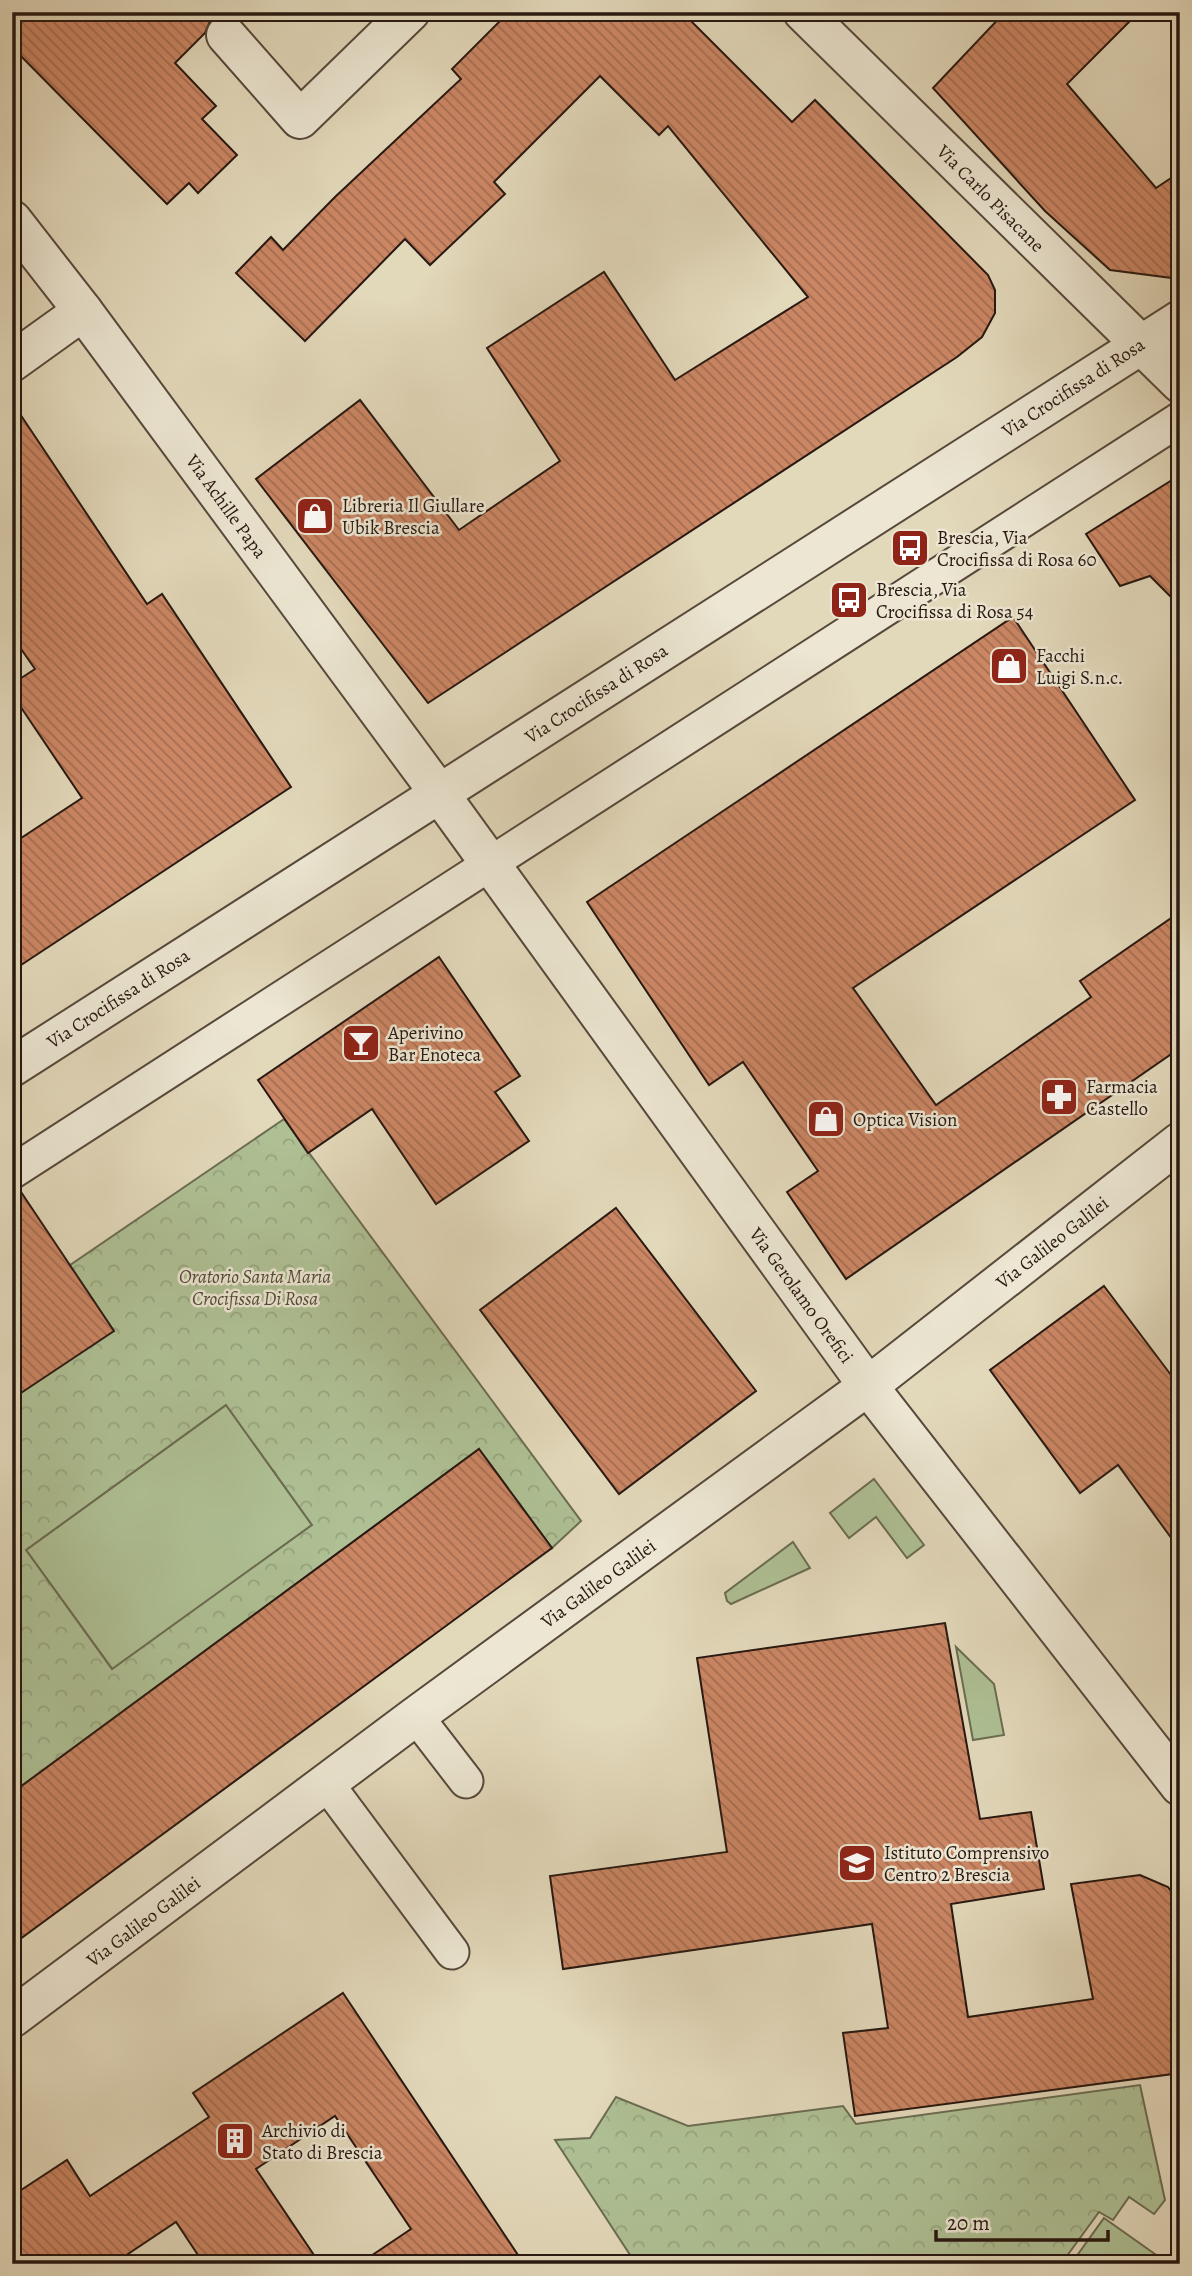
<svg xmlns="http://www.w3.org/2000/svg" width="1192" height="2276" viewBox="0 0 1192 2276" font-family="Alegreya,serif">
  <defs>
    <pattern id="park-crowns" width="20" height="18" patternUnits="userSpaceOnUse" patternTransform="scale(1.75)"><rect width="20" height="18" fill="#aec094"/><path d="M2 6a3 3 0 1 1 6 0M12 15a3 3 0 1 1 6 0" fill="none" stroke="#96a47f"/></pattern>
    <pattern id="building-back-hatch" width="6" height="6" patternUnits="userSpaceOnUse" patternTransform="scale(1.75)"><rect width="6" height="6" fill="#cb8664"/><path d="M-1 5l2 2M0 0l6 6M5-1l2 2" fill="none" stroke="#a56d51"/></pattern>
  </defs>
  <rect width="100%" height="100%" fill="#e2d8ba"/>
  <filter id="stains"><feTurbulence type="fractalNoise" baseFrequency=".00286" numOctaves="4"/><feColorMatrix values="0 0 0 0 .2 0 0 0 0 .09 0 0 0 0 .02 0 0 0 .5 -.17"/></filter>
  <radialGradient id="worn" r=".72"><stop offset=".6" stop-color="#630" stop-opacity="0"/><stop offset="1" stop-color="#630" stop-opacity=".3"/></radialGradient>
  <!-- green -->
  <g fill="#aec094" stroke="#6b6c52" stroke-width="2">
    <polygon points="226,1405 312,1525 113,1670 26,1550"/>
    <polygon points="874,1479 924,1545 907,1558 876,1517 849,1538 830,1513"/>
    <polygon points="793,1542 810,1568 731,1604 727,1601 725,1593"/>
    <polygon points="956,1647 994,1684 1004,1735 973,1740"/>
    <polygon points="1104,2218 1169,2264 1071,2264"/>
  </g>
  <!-- park -->
  <g fill="url(#park-crowns)" stroke="#6b6c52" stroke-width="2" fill-rule="evenodd">
    <path d="M284 1119 581 1521 552 1548 479 1449 12 1793V1231L70 1265ZM226 1405 312 1525 112 1669 26 1550Z"/>
    <polygon points="1140,2085 1165,2200 1154,2214 1129,2197 1113,2220 1099,2212 1061,2264 636,2264 555,2140 590,2138 616,2097 688,2126 843,2106 856,2124"/>
  </g>
  <!-- building -->
  <g fill="url(#building-back-hatch)" stroke="#281811" stroke-width="2">
    <polygon points="12,12 225,12 211,19 205,33 175,63 216,106 202,119 237,155 198,193 189,183 167,204 12,47"/>
    <polygon points="509,12 682,12 792,122 815,100 988,275 995,290 995,313 982,337 957,357 428,703 256,479 360,400 459,530 560,461 487,348 604,272 675,380 808,297 668,126 659,135 600,76 494,182 505,194 430,265 405,239 305,341 236,273 271,237 283,250 335,197 461,79 452,69"/>
    <polygon points="1005,12 1139,12 1067,84 1156,188 1180,172 1180,279 1110,270 1045,211 933,88"/>
    <polygon points="12,402 147,604 162,594 291,787 12,971 12,844 82,798 12,694 12,684 35,669 12,636"/>
    <polygon points="1180,475 1180,606 1150,576 1120,586 1086,534"/>
    <polygon points="1013,617 1135,800 853,988 936,1105 1091,997 1080,981 1180,912 1180,1048 846,1279 787,1192 818,1171 743,1062 709,1085 587,902"/>
    <polygon points="439,957 520,1076 495,1092 529,1141 436,1204 372,1109 308,1153 258,1080"/>
    <polygon points="19,1189 114,1331 12,1399 12,1191"/>
    <polygon points="616,1208 756,1391 619,1494 480,1310"/>
    <polygon points="1104,1286 1180,1387 1180,1550 1118,1465 1080,1493 990,1370"/>
    <polygon points="479,1449 552,1548 12,1945 12,1793"/>
    <polygon points="945,1623 980,1819 1031,1812 1044,1889 951,1904 968,2017 1093,1999 1071,1884 1140,1875 1168,1887 1180,1904 1180,2073 855,2116 843,2033 888,2028 872,1924 563,1969 550,1876 727,1852 697,1658"/>
    <polygon points="343,1993 524,2264 359,2264 411,2229 335,2116 256,2169 320,2264 204,2264 176,2222 113,2264 12,2264 12,2196 67,2160 90,2196 209,2117 193,2093"/>
  </g>
  <g fill="none" stroke-linecap="round" stroke-linejoin="round">
    <defs>
      <g id="service">
        <polyline points="12,1172 1180,419"/>
        <polyline points="416,1716 466,1781"/>
        <polyline points="327,1784 452,1952"/>
      </g>
      <g id="minor">
        <polyline points="803,12 1180,383"/>
        <polyline points="226,35 300,119 410,12"/>
        <polyline points="12,220 83,311 439,793 868,1386 1180,1786"/>
        <polyline points="12,362 83,311"/>
        <polyline points="12,2018 416,1716 868,1386 1180,1142"/>
      </g>
      <polyline id="tertiary" points="12,1067 1180,320"/>
    </defs>
    <!-- service casing -->
    <use href="#service" stroke="#56483b" stroke-width="37"/>
    <!-- minor casing -->
    <use href="#minor" stroke="#56483b" stroke-width="42"/>
    <!-- tertiary casing -->
    <use href="#tertiary" stroke="#56483b" stroke-width="42"/>
    <!-- service -->
    <use href="#service" stroke="#ece6d2" stroke-width="33"/>
    <!-- minor -->
    <use href="#minor" stroke="#ece6d2" stroke-width="38"/>
    <!-- tertiary -->
    <use href="#tertiary" stroke="#ece6d2" stroke-width="38"/>
  </g>
  <!-- icons -->
  <defs>
    <symbol id="shop-square" viewBox="-11 -11 22 22"><rect x="-9" y="-9" width="18" height="18" rx="4" fill="#8f2418" stroke="#ece6d2"/><path d="M-5-2.5h2.3a2.7 3.5 0 0 1 5.4 0H5L5.5 6h-11ZM-1.5-2.5h3a1.5 2.3 0 0 0-3 0Z" fill="#fff"/></symbol>
    <symbol id="bus-square" viewBox="-11 -11 22 22"><rect x="-9" y="-9" width="18" height="18" rx="4" fill="#8f2418" stroke="#ece6d2"/><path d="M-5-6H5V4H4V6H2V4H-2V6H-4V4H-5ZM-3.5-4V0h7V-4ZM-3.5 1.2v1.5H-2V1.2ZM2 1.2v1.5H3.5V1.2Z" fill="#fff"/></symbol>
    <symbol id="bar-square" viewBox="-11 -11 22 22"><rect x="-9" y="-9" width="18" height="18" rx="4" fill="#8f2418" stroke="#ece6d2"/><path d="M-6-5H6L.8 .8V4.5H3.5V6h-7V4.5H-.8V.8Z" fill="#fff"/></symbol>
    <symbol id="pharmacy-square" viewBox="-11 -11 22 22"><rect x="-9" y="-9" width="18" height="18" rx="4" fill="#8f2418" stroke="#ece6d2"/><path d="M-2-6h4v4h4v4h-4v4h-4v-4h-4v-4h4Z" fill="#fff"/></symbol>
    <symbol id="school-square" viewBox="-11 -11 22 22"><rect x="-9" y="-9" width="18" height="18" rx="4" fill="#8f2418" stroke="#ece6d2"/><path d="M0-5L7-2L0 1L-7-2ZM-4 1L0 2.5L4 1V4Q0 6-4 4Z" fill="#fff"/></symbol>
    <symbol id="building-square" viewBox="-11 -11 22 22"><rect x="-9" y="-9" width="18" height="18" rx="4" fill="#8f2418" stroke="#ece6d2"/><path d="M-4-6H4V6H1V3H-1V6H-4ZM-2.5-4.3h1.7v1.8h-1.7ZM.8-4.3h1.7v1.8H.8ZM-2.5-1h1.7V.8h-1.7ZM.8-1h1.7V.8H.8Z" fill="#fff"/></symbol>
  </defs>
  <g fill-rule="evenodd">
    <use href="#shop-square" x="293" y="494" width="44" height="44"/>
    <use href="#bus-square" x="888" y="526" width="44" height="44"/>
    <use href="#bus-square" x="827" y="578" width="44" height="44"/>
    <use href="#shop-square" x="987" y="644" width="44" height="44"/>
    <use href="#bar-square" x="339" y="1021" width="44" height="44"/>
    <use href="#pharmacy-square" x="1037" y="1075" width="44" height="44"/>
    <use href="#shop-square" x="804" y="1097" width="44" height="44"/>
    <use href="#school-square" x="835" y="1841" width="44" height="44"/>
    <use href="#building-square" x="213" y="2119" width="44" height="44"/>
  </g>
  <g text-anchor="middle" stroke-width="5" stroke-linejoin="round" paint-order="stroke">
    <!-- street labels -->
    <g font-size="19" fill="#281811" stroke="#ece6d2">
      <text transform="translate(991 198) rotate(45)" y="7">Via Carlo Pisacane</text>
      <text transform="translate(1073 387) rotate(-33)" y="7">Via Crocifissa di Rosa</text>
      <text transform="translate(227 506) rotate(54)" y="7">Via Achille Papa</text>
      <text transform="translate(596 693) rotate(-33)" y="7">Via Crocifissa di Rosa</text>
      <text transform="translate(118 998) rotate(-33)" y="7">Via Crocifissa di Rosa</text>
      <text transform="translate(1052 1242) rotate(-38)" y="7">Via Galileo Galilei</text>
      <text transform="translate(802 1295) rotate(54)" y="7">Via Gerolamo Orefici</text>
      <text transform="translate(598 1583) rotate(-36)" y="7">Via Galileo Galilei</text>
      <text transform="translate(143 1921) rotate(-37)" y="7">Via Galileo Galilei</text>
    </g>
    <!-- poi labels -->
    <g font-size="19" fill="#281811" stroke="#ece6d2" text-anchor="start">
      <text x="342" y="512">Libreria Il Giullare<tspan x="342" dy="22">Ubik Brescia</tspan></text>
      <text x="937" y="544">Brescia, Via<tspan x="937" dy="22">Crocifissa di Rosa 60</tspan></text>
      <text x="876" y="596">Brescia, Via<tspan x="876" dy="22">Crocifissa di Rosa 54</tspan></text>
      <text x="1036" y="662">Facchi<tspan x="1036" dy="22">Luigi S.n.c.</tspan></text>
      <text x="388" y="1039">Aperivino<tspan x="388" dy="22">Bar Enoteca</tspan></text>
      <text x="1086" y="1093">Farmacia<tspan x="1086" dy="22">Castello</tspan></text>
      <text x="853" y="1126">Optica Vision</text>
      <text x="884" y="1859">Istituto Comprensivo<tspan x="884" dy="22">Centro 2 Brescia</tspan></text>
      <text x="262" y="2137">Archivio di<tspan x="262" dy="22">Stato di Brescia</tspan></text>
    </g>
    <!-- park labels -->
    <g font-size="19" font-style="italic" fill="#504a38" stroke="#ece6d2">
      <text x="255" y="1283">Oratorio Santa Maria<tspan x="255" dy="22">Crocifissa Di Rosa</tspan></text>
    </g>
  </g>
  <!-- margin -->
  <rect width="1192" height="2276" fill="none" stroke="#e2d8ba" stroke-width="42"/>
  <rect x="14" y="14" width="1164" height="2248" fill="none" stroke="#281811" stroke-width="3.5"/>
  <rect x="21" y="21" width="1150" height="2234" fill="none" stroke="#281811" stroke-width="2"/>
  <!-- scale -->
  <path d="M936 2230v10h172v-10" fill="none" stroke="#281811" stroke-width="3.5"/>
  <text x="947" y="2230" font-size="21" fill="#281811" stroke="#ece6d2" stroke-width="5" paint-order="stroke">20 m</text>
  <rect width="100%" height="100%" filter="url(#stains)"/>
  <rect width="100%" height="100%" fill="url(#worn)"/>
</svg>
